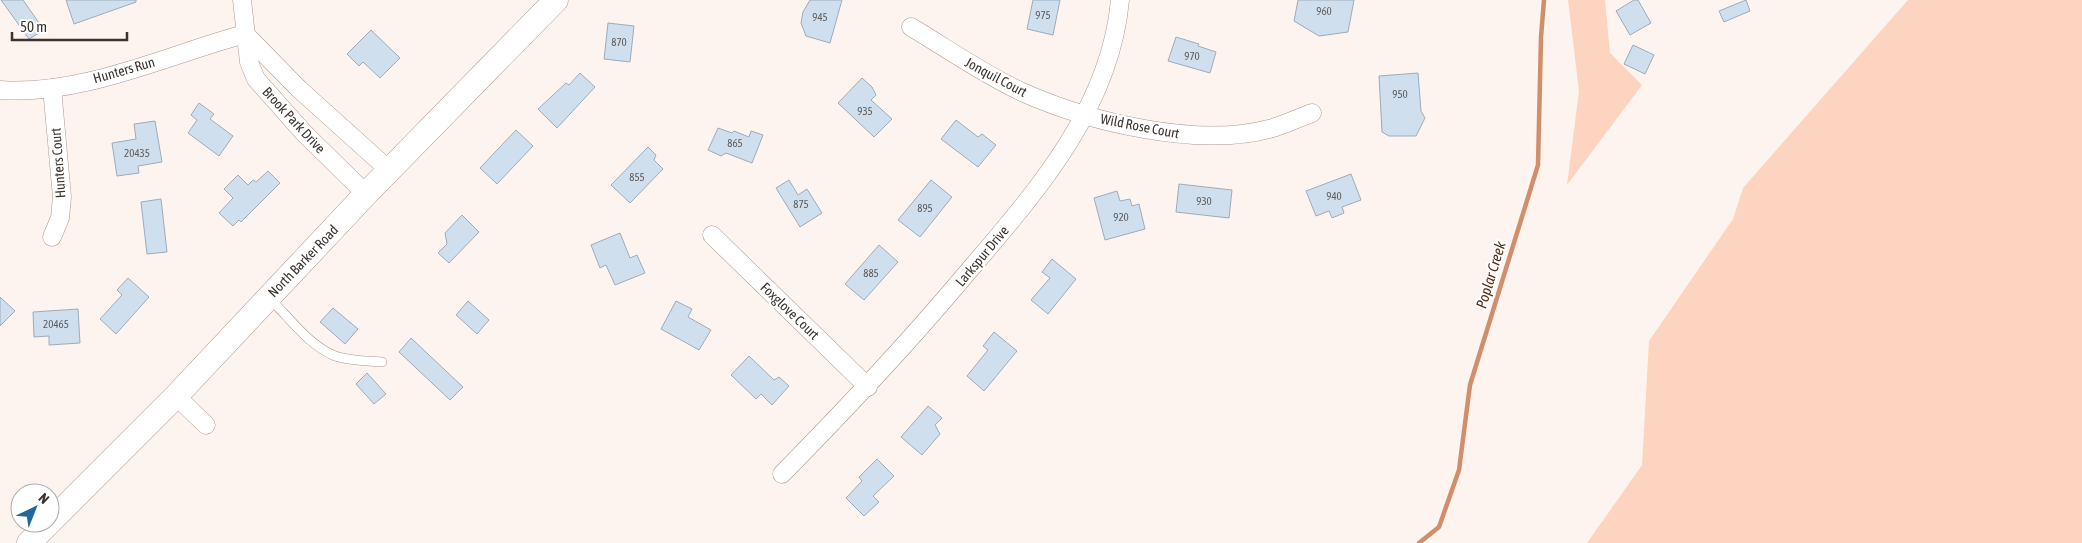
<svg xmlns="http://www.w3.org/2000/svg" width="2082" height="543" viewBox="0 0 2082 543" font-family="'Asap Condensed',sans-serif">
  <rect width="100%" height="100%" fill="#fdf4f0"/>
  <!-- green -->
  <g fill="#fcd4bf">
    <polygon points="1568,0 1605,0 1610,53 1642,85 1567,185 1579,91"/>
    <polygon points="1908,0 2082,0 2082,543 1587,543 1642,465 1649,341 1733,219 1743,188"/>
  </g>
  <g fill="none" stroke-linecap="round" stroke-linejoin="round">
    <!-- stream -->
    <polyline stroke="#d08e6a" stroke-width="4.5" points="1419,543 1439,527 1459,470 1470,385 1538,165 1541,37 1544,0"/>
  </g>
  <!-- building -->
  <g fill="#cfdfee" stroke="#9dacba">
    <polygon points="1,0 23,0 44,30 29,39"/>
    <polygon points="66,0 136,0 136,2 74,24"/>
    <polygon points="810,0 842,0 830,43 806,36 801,23 803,12"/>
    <polygon points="1033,0 1060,0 1053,35 1027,29"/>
    <polygon points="1298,0 1354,0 1348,32 1319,36 1294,21"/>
    <polygon points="1634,0 1638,0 1651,23 1630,35 1616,11"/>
    <polygon points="1746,0 1750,11 1724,22 1719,11"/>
    <polygon points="608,23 634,26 630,62 604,59"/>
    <polygon points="371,30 400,58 380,78 363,62 359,66 347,54"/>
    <polygon points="1176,37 1199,44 1198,46 1216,52 1210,73 1168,61"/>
    <polygon points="1633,45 1654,55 1645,74 1624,64"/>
    <polygon points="580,73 595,87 557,128 538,109 566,83 569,85"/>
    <polygon points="1418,73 1421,111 1425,118 1416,136 1389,136 1382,132 1379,76"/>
    <polygon points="862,78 872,87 876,95 871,100 892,119 874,137 838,103"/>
    <polygon points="199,103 214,114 210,119 233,136 219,156 188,133 197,120 191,115"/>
    <polygon points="956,120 978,137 982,134 996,145 978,167 941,139"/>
    <polygon points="155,121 162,162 138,166 139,173 117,176 112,143 136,139 134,124"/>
    <polygon points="718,128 732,133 734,131 749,137 751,131 763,135 752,163 726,153 721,156 708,150"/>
    <polygon points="516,130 533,146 497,184 480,168"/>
    <polygon points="648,147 656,155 654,160 663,169 630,203 611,185"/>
    <polygon points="268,171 280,183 241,222 239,220 233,226 219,213 233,198 224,189 238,175 248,185 253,180 256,182"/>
    <polygon points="1351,174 1361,200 1342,207 1344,213 1332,218 1329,211 1316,216 1306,191"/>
    <polygon points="789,180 798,195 807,189 822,213 800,227 776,188"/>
    <polygon points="931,180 952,197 920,237 898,220"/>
    <polygon points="1179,184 1232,190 1229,218 1176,212"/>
    <polygon points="1117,191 1120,201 1130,199 1132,206 1139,204 1145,229 1105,240 1094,198"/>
    <polygon points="161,199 167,252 147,254 141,202"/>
    <polygon points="462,215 479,232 449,263 438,253 447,244 445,233"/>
    <polygon points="620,233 630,258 637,255 645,273 615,285 606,265 600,268 591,245"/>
    <polygon points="879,245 898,262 864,300 845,284"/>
    <polygon points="1052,259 1076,279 1048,314 1031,300 1050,278 1042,272"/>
    <polygon points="128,278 149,297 116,334 100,319 122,295 117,290"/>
    <polygon points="0,297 15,311 0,326"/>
    <polygon points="468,301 489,320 477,334 456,315"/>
    <polygon points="676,301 692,309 688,317 711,330 699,350 661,329"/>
    <polygon points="333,308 358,329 345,344 320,322"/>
    <polygon points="78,309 80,343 49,345 49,336 34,337 33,312"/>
    <polygon points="994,332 1017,351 984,391 967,376 988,350 983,346"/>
    <polygon points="411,338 463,387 450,400 399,352"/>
    <polygon points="749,356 774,380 779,377 789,386 772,405 761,394 756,399 731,375"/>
    <polygon points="367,373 386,394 374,404 356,384"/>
    <polygon points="928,406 942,418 935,425 940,434 922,455 901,437"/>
    <polygon points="877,459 894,476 873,496 879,502 864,516 846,498 862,481 859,477"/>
  </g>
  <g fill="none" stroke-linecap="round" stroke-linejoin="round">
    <defs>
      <path id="lane" d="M270 299C290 318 308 345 335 356 350 361 367 361 382 362"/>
      <g id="street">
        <polyline points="242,0 249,62 256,79 303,132 366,194"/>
        <path d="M911 27C948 49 983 74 1022 92 1089 122 1197 148 1269 129 1284 125 1298 118 1312 113"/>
        <polyline points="245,34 299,89 389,170"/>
        <polyline points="52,88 62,197 60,218 52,237"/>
        <path d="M0 90C82 96 167 55 245 34"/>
        <polyline points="712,235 868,387"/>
        <polyline points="176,396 206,425"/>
        <path d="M782 474C842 413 900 352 955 287 1026 203 1110 115 1120 0"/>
      </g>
      <g id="secondary">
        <polyline points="50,522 176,396 366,194 556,0"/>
        <polyline points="29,543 49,523"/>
      </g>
    </defs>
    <!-- lane casing -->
    <use href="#lane" stroke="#ab988e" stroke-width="10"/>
    <!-- street casing -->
    <use href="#street" stroke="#ab988e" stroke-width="19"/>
    <!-- secondary casing -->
    <use href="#secondary" stroke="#ab988e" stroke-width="25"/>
    <!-- lane -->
    <use href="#lane" stroke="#fff" stroke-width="9"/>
    <!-- street -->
    <use href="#street" stroke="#fff" stroke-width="18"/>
    <!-- secondary -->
    <use href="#secondary" stroke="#fff" stroke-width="24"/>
  </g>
  <g text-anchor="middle" stroke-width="4.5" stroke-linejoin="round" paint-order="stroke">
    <!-- number labels -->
    <g font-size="11" fill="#605e5f">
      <text x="1324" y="15">960</text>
      <text x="1043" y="19">975</text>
      <text x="820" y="21">945</text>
      <text x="619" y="46">870</text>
      <text x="1192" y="60">970</text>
      <text x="1400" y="98">950</text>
      <text x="865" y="115">935</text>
      <text x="735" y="147">865</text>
      <text x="137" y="157">20435</text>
      <text x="637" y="181">855</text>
      <text x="1334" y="200">940</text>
      <text x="1204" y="205">930</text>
      <text x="801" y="208">875</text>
      <text x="925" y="212">895</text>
      <text x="1121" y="221">920</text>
      <text x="871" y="277">885</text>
      <text x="56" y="328">20465</text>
    </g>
    <!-- street labels -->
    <g font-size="14" fill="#3b332f" stroke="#fff">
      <text transform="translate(124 70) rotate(-16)" y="5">Hunters Run</text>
      <text transform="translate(996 77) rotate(28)" y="5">Jonquil Court</text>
      <text transform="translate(294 120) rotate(47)" y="5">Brook Park Drive</text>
      <text transform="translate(1140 126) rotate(11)" y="5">Wild Rose Court</text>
      <text transform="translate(58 163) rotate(-94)" y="5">Hunters Court</text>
      <text transform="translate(982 256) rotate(-50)" y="5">Larkspur Drive</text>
      <text transform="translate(303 261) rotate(-46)" y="5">North Barker Road</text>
      <text transform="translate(790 311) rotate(44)" y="5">Foxglove Court</text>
    </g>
    <!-- water labels -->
    <g font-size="15" font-style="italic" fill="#54290f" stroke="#fff">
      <text transform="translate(1491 275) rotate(-73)" y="5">Poplar Creek</text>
    </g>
  </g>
  <!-- north arrow -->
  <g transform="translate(35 508) rotate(43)"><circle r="24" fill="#ffffff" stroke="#b1adac"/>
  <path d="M0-4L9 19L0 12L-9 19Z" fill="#21689c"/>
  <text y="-8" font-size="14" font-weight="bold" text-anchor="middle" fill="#3b332f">N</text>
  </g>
  <!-- scale -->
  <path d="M12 32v8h115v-8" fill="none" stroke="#3b332f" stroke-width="2.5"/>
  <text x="20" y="32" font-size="15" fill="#3b332f" stroke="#ffffff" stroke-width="4" paint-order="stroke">50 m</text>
</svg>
